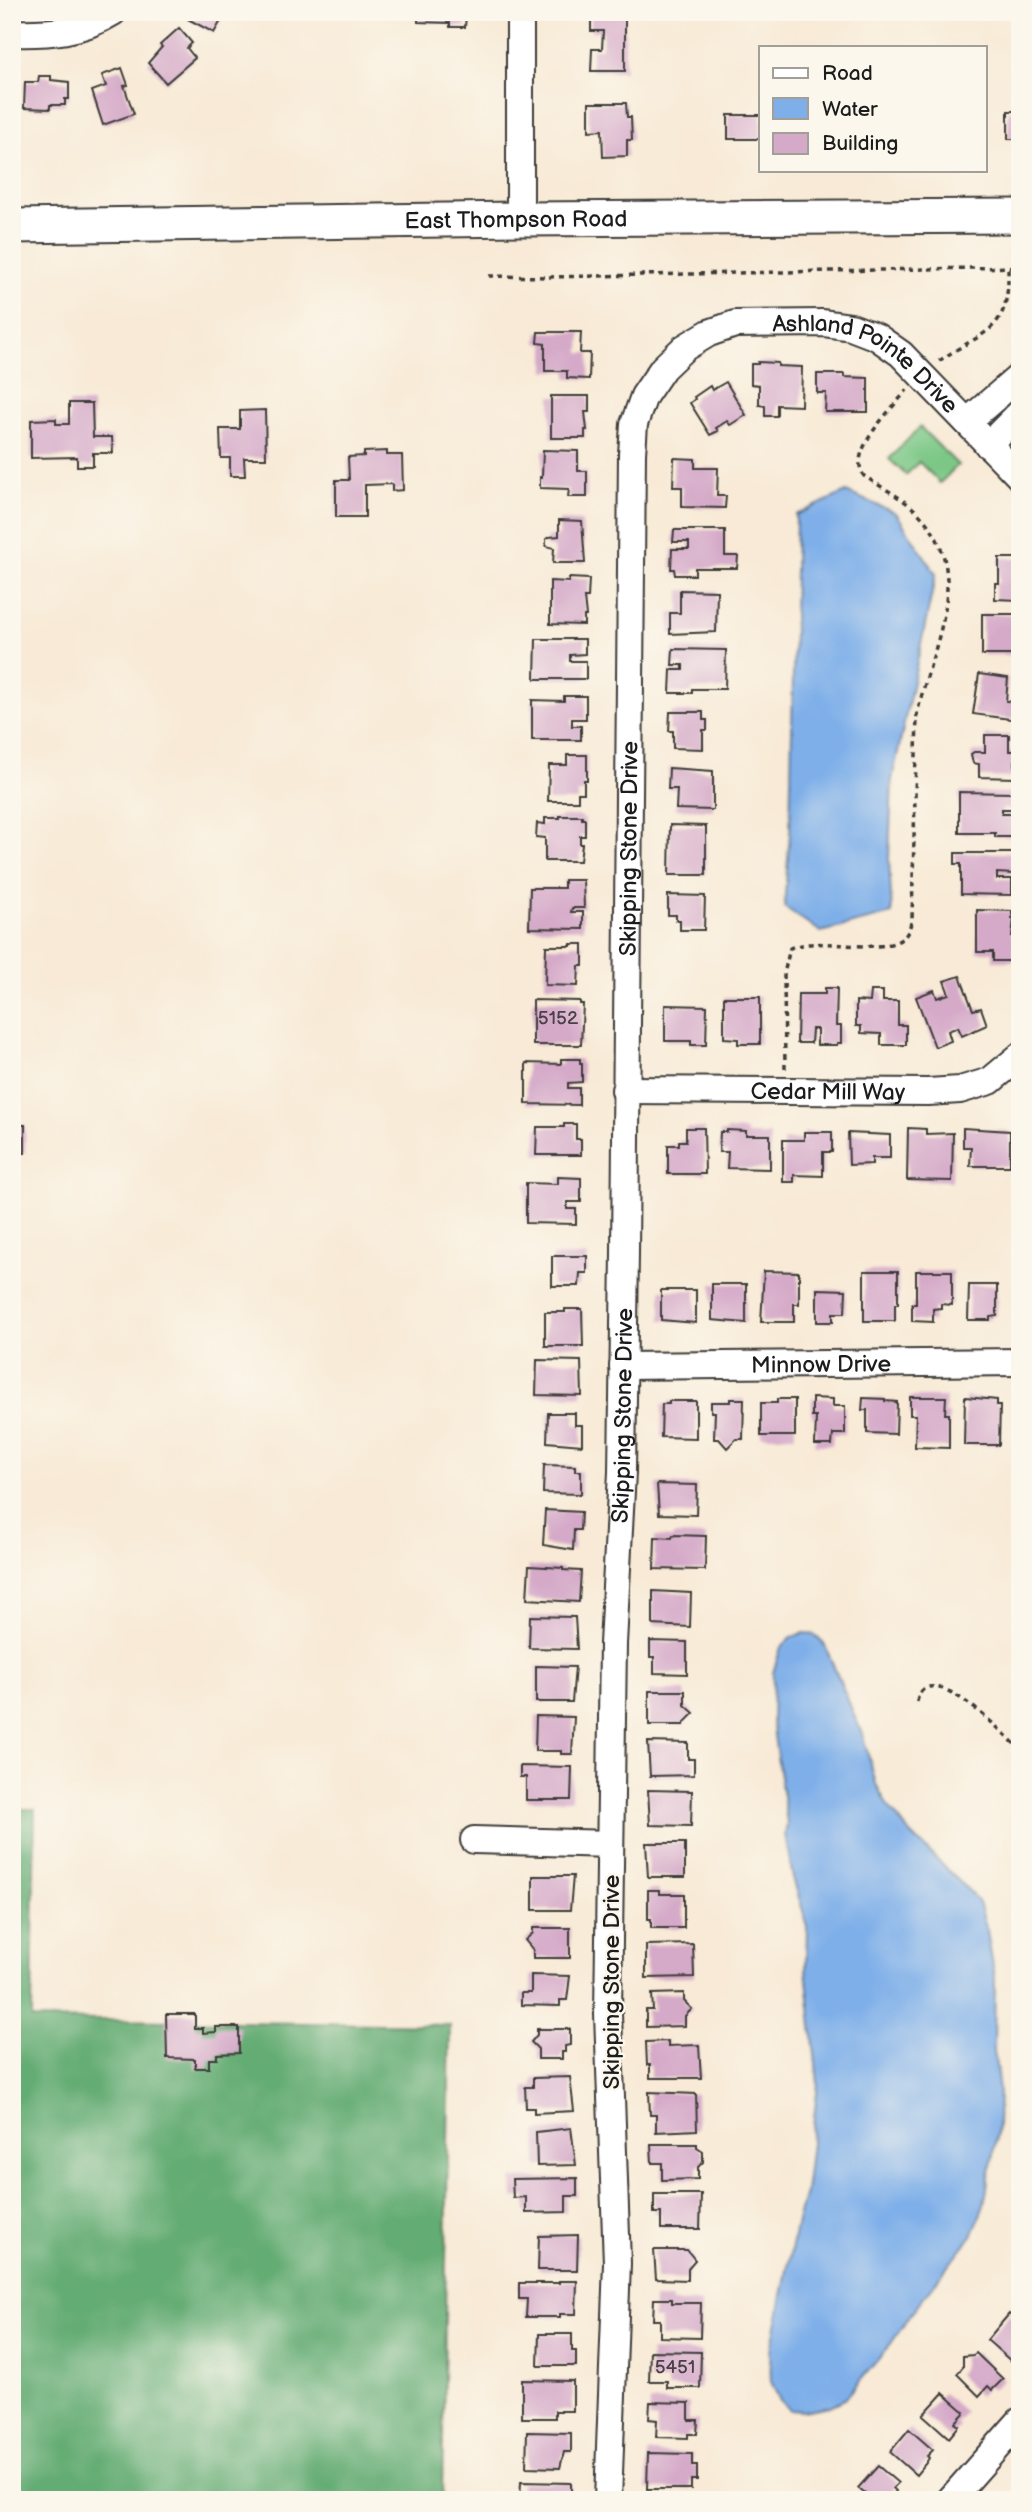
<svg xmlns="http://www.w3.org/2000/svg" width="1032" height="2512" viewBox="0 0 1032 2512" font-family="'Balsamiq Sans',sans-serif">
  <rect width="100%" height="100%" fill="#fbf7ec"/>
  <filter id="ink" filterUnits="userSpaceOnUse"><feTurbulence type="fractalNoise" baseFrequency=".0143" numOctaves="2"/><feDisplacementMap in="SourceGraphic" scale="14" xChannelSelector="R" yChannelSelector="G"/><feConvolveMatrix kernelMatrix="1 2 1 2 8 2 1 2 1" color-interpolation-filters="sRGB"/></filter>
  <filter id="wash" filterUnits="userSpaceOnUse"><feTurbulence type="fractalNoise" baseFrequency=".00686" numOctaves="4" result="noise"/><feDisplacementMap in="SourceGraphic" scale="28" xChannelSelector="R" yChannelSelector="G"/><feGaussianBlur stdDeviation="1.57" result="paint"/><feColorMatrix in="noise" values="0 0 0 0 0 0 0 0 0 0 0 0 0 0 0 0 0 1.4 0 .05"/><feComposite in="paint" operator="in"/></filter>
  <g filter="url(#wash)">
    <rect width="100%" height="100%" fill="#f8ead6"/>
    <!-- green -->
    <polygon fill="#7bc786" stroke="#4c7251" stroke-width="2" points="920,427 958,465 940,483 919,462 906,475 889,459"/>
    <!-- forest -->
    <polygon fill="#64ac73" stroke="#406448" stroke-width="2" points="12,1809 35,1809 32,2019 450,2025 442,2500 12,2500"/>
    <!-- water -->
    <g fill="#7eafe9" stroke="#4d6682" stroke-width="2">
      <polygon points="846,492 896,513 936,574 892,780 889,858 892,914 821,932 784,907 790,833 796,515"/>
      <path d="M803 1633C815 1633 820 1637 826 1648L863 1736 876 1784 886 1803 909 1832 972 1894 979 1903 987 1930 995 1978 994 2050 999 2090 998 2127 984 2205 973 2234 915 2308 890 2345 845 2399 830 2406 803 2411 790 2410 780 2401 771 2382 770 2355 797 2221 805 2193 818 2084 806 1969 807 1924 793 1878 785 1834 787 1824 772 1722 773 1673 781 1647 791 1638Z"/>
    </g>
    <g id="blocks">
      <!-- building -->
      <g fill="#d5aac9">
        <polygon points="192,12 226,12 214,33 188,19"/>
        <polygon points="418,12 469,12 469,16 466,16 465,27 450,27 450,23 418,22"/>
        <polygon points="591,15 625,15 625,71 591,71 592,49 602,49 603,31 591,31"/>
        <polygon points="179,28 192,43 187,48 195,58 166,83 148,63 162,47 160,45"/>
        <polygon points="122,68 128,85 124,86 134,114 103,125 92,91 106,86 102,75"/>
        <polygon points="39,76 51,76 51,80 69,82 69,99 65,99 65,105 50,105 50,109 24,108 25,82 38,82"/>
        <polygon points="589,103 626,103 627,117 631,117 632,140 627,140 627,156 603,157 602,130 589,131"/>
        <rect x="1008" y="111" width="12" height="28"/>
        <rect x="728" y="115" width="33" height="24"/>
        <polygon points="538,332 581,332 580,353 590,353 589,379 567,378 567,371 545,371 545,344 537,343"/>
        <polygon points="758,362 778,363 778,366 802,367 801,406 777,405 777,416 765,416 765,406 759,405 759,385 751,384 751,364 758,364"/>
        <polygon points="817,374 844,374 844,377 868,378 868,412 825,412 826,393 817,393"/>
        <polygon points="726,382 746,415 730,425 727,421 716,428 718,431 710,435 690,403 695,399 694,397 710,386 712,390"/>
        <polygon points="551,396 589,396 589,412 585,412 587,430 585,430 585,438 551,438"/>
        <polygon points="69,403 92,403 93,437 112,437 113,453 93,453 93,466 77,466 77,457 31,458 31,420 56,419 56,424 69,424"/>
        <polygon points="265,410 266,458 244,458 245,476 230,476 230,458 221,458 220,429 240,429 240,411"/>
        <polygon points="543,450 578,451 578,471 587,471 587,497 568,497 569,489 540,488 540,477 542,477"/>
        <polygon points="387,451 387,455 402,455 403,490 392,491 392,484 365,485 365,517 336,517 336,480 349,480 348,457 364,456 364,452"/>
        <polygon points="674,458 695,459 695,468 718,468 717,496 726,496 725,508 682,507 682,487 673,487"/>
        <polygon points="559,520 582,521 585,563 553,563 554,548 546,546 546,539 549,537 559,536"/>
        <polygon points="674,530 725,530 725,556 738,556 737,568 695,568 695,575 675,575 674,569 671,569 672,549 689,549 689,542 673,542"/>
        <polygon points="999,558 1020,558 1020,600 995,599 995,583 999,583"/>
        <polygon points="569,578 589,579 588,598 584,598 586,616 584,616 584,625 550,624 550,581 569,582"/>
        <polygon points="680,590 717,591 716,632 670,634 670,613 680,613"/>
        <rect x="982" y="614" width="38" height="41"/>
        <polygon points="536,639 585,639 585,654 570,655 570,661 586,661 586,679 535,679"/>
        <polygon points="673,649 726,650 725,689 692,689 692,693 670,693 671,670 683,670 683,665 672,665"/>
        <polygon points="979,674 1008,678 1006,701 1020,703 1017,720 973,714"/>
        <polygon points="564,696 586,696 586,719 572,719 572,726 581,726 581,740 532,740 532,700 564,701"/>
        <polygon points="670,712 703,712 703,720 707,720 707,730 703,730 703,749 673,748 673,731 669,731"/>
        <polygon points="985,735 1009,735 1009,751 1015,751 1015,778 979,777 979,764 973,763 971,754 974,752 985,752"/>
        <polygon points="567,755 587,755 587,780 584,780 584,793 578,793 578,801 548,801 549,765 567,765"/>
        <polygon points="669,768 713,771 713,810 676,809 677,789 668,789"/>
        <polygon points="959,792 1013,793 1012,809 1002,809 1002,814 1013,814 1013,837 995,837 995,833 959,833"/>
        <polygon points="560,816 582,816 582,819 585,819 585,836 580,836 580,844 582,844 580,861 545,861 545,838 536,837 537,823 545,824 545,818 560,818"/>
        <polygon points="670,825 706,826 706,875 669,875"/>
        <polygon points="955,853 1013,853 1013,874 997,873 997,879 1012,879 1012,895 961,894 961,864 955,864"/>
        <polygon points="564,880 583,880 584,908 572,908 571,912 583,912 583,929 529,928 530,888 564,888"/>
        <polygon points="668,895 705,896 704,930 680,930 680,920 676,920 676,915 668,915"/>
        <polygon points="977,910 1012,911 1012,919 1014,919 1012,936 1016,936 1014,961 993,961 993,952 977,952"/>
        <polygon points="571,944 583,944 583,966 579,966 578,986 545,985 546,946 571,946"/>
        <polygon points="960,976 973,1010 981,1008 987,1025 962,1036 958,1027 948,1031 951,1041 935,1047 916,997 934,990 937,998 949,994 944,981"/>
        <polygon points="825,988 837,988 836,1026 841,1026 841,1043 837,1043 837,1045 817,1045 817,1029 812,1029 811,1043 797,1043 798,994 825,994"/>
        <polygon points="871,991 883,991 883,1001 898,1001 898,1025 906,1025 906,1045 881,1045 881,1034 861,1033 861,1026 856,1026 856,1001 870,1002"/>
        <polygon points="724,997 760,997 760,1044 738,1044 738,1039 724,1038"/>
        <polygon points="533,1000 580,1001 580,1004 583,1004 581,1045 533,1045"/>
        <polygon points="665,1005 707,1006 706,1045 691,1045 691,1041 665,1041"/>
        <polygon points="561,1059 580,1059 580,1063 582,1063 582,1082 568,1083 568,1088 579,1088 579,1105 526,1104 526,1063 561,1064"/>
        <polygon points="12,1121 15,1121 15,1125 25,1125 25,1153 12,1153"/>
        <polygon points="564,1124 576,1124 576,1139 581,1139 581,1155 536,1155 537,1127 564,1127"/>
        <polygon points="686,1128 704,1128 705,1174 668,1174 668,1145 679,1145 679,1141 686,1141"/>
        <polygon points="908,1128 926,1129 926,1134 953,1133 952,1181 907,1180"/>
        <polygon points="963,1128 1010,1131 1010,1166 970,1166 971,1147 963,1147"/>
        <polygon points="727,1130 746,1131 746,1135 770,1135 770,1169 727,1168 728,1152 719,1152 720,1132 727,1132"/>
        <polygon points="804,1132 832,1132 832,1152 823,1152 823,1176 794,1175 794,1182 783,1182 783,1140 804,1140"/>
        <polygon points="848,1133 890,1135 890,1158 872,1158 872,1164 849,1165"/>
        <polygon points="558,1177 581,1178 581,1202 567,1202 567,1209 576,1209 576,1224 526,1223 526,1183 558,1184"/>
        <polygon points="552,1256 587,1256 587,1273 580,1273 579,1286 552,1286"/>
        <polygon points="764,1271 799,1272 799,1304 794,1304 794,1322 761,1322"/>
        <polygon points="864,1271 898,1271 898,1304 895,1304 895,1321 864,1321"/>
        <polygon points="916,1271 952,1271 952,1305 941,1304 941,1308 933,1309 933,1322 912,1321 912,1304 916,1304"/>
        <polygon points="712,1284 746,1284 746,1323 712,1320"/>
        <polygon points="969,1285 997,1285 997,1316 990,1317 990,1320 968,1320"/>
        <polygon points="817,1289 846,1290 845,1313 833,1313 833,1322 817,1322"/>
        <polygon points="661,1290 696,1290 696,1323 661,1320"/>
        <polygon points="565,1309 582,1309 583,1346 545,1346 545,1312 565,1312"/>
        <polygon points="537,1360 581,1361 582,1396 536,1395"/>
        <polygon points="910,1397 946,1397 945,1414 949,1414 949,1448 915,1447 916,1415 910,1415"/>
        <polygon points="965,1397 997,1400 997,1405 1000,1405 999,1445 964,1445"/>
        <polygon points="812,1398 833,1399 833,1406 845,1406 845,1434 833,1434 832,1445 815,1445 816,1417 812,1417"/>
        <polygon points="863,1398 885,1399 885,1401 897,1402 896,1434 867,1433 867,1410 862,1410"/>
        <polygon points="730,1399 744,1399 743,1439 736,1439 727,1448 719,1439 714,1439 715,1412 711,1412 711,1402 730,1402"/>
        <polygon points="777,1399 795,1399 795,1436 761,1436 761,1403 777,1403"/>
        <polygon points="669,1401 696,1401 696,1438 661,1437 662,1404 669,1404"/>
        <polygon points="548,1413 575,1413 575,1425 582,1425 582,1445 547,1442"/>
        <polygon points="544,1465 575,1466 575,1471 581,1471 581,1494 543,1493"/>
        <polygon points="657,1484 697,1485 696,1515 659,1514"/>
        <polygon points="545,1510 581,1512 580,1530 574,1530 573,1550 543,1545"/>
        <polygon points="673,1535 706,1536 705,1570 654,1569 655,1537 672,1538"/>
        <polygon points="529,1566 563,1568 563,1570 581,1571 579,1602 527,1599"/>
        <polygon points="653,1591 691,1593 690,1627 653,1625"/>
        <polygon points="530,1616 575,1617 577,1649 529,1648"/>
        <polygon points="650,1641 687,1642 687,1674 654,1673 654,1657 650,1657"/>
        <polygon points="536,1666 575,1667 572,1702 536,1702"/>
        <polygon points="649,1691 685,1691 685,1705 694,1713 685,1722 684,1725 649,1725"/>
        <polygon points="536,1716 574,1717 572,1754 561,1754 561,1751 535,1751"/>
        <polygon points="648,1742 688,1743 688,1759 694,1759 694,1775 650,1776"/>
        <polygon points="520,1766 572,1767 571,1800 526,1800 526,1777 520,1777"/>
        <polygon points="648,1790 692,1791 691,1826 650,1825"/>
        <polygon points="646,1843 685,1843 685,1877 648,1877"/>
        <polygon points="533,1876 573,1876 570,1910 533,1910"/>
        <polygon points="648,1890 659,1890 659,1894 684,1894 684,1928 651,1928 651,1919 648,1919"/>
        <polygon points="533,1928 570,1928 570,1958 533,1958 533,1950 525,1940 533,1933"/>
        <polygon points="693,1944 694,1977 646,1978 646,1945"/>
        <polygon points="531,1975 570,1976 567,2000 560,2000 560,2006 521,2005 521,1993 531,1993"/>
        <polygon points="684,1993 684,2001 692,2009 685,2016 685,2026 646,2027 646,2010 653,2010 652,1994"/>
        <polygon points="166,2014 195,2014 195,2028 203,2028 203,2033 216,2032 216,2027 239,2027 239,2053 217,2054 217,2059 209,2059 209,2068 195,2068 195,2059 167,2058"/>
        <polygon points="537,2029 570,2029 570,2045 565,2046 565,2052 562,2052 562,2059 538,2059 538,2049 531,2042 537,2035"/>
        <polygon points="668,2041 668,2046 699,2045 701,2078 650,2078 650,2065 647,2065 646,2042"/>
        <polygon points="570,2077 574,2111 534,2113 534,2108 526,2108 525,2087 533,2087 533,2078"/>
        <polygon points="649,2092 696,2094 697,2130 656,2132 656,2115 650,2115"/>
        <polygon points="571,2128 576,2165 537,2166 536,2132"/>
        <polygon points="651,2144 697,2144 697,2147 703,2151 703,2162 698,2167 698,2179 662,2180 662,2163 652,2163"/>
        <polygon points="577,2178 577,2196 566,2196 566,2212 526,2213 526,2197 513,2198 512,2179"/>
        <polygon points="654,2194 701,2194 700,2229 661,2229 661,2213 654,2213"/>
        <polygon points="578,2235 577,2270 538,2270 539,2236"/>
        <polygon points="654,2250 687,2250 695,2260 688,2268 688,2280 656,2279"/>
        <polygon points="559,2281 577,2281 576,2314 560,2314 560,2317 526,2317 527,2299 519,2299 519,2283 559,2283"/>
        <polygon points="654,2299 672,2299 672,2303 701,2303 700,2338 660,2337 660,2320 653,2320"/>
        <polygon points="1009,2314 1020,2323 1020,2357 1018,2355 1012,2362 987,2340"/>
        <polygon points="539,2334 572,2334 572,2351 576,2351 576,2366 538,2366"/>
        <polygon points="650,2351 701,2352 700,2388 667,2388 667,2381 649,2381"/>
        <polygon points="976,2353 1003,2379 992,2390 988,2386 979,2396 957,2374 963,2367 963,2356 973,2355"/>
        <polygon points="522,2380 573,2381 573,2411 555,2411 555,2418 522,2418"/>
        <polygon points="943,2393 965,2412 955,2423 959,2426 949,2438 923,2415"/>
        <polygon points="650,2402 689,2403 689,2420 698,2420 697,2434 688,2434 688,2438 656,2437 657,2420 649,2419"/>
        <polygon points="909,2429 933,2450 927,2456 929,2458 926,2463 916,2475 890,2452"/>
        <polygon points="527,2432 571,2433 571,2452 564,2452 560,2468 526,2467"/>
        <polygon points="648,2453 692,2454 692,2465 697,2465 697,2480 691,2480 691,2489 647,2489"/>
        <polygon points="878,2466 898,2483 893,2488 896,2491 893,2495 895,2498 893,2500 872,2500 858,2488"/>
        <polygon points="521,2482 571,2483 571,2500 520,2500"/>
      </g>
    </g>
  </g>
  <g filter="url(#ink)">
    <use href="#blocks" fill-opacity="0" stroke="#3d3b38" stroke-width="2"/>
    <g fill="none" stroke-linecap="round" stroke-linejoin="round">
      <defs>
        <g id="minor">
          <polyline points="520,12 520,219"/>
          <path d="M12 33C49 34 81 32 113 12"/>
          <polyline points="967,422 1020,376"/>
          <polyline points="988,445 1020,413"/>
          <path id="s1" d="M625 1090 928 1092 960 1090 990 1081 1020 1056"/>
          <path id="s2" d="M623 1366 1020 1362"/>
          <polyline points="474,1840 610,1844"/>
          <path id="s3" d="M608 2500 617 2263 608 2014 613 1644 622 1472 625 1253 632 454 634 424 644 396 663 368 684 348 709 333 735 324 823 323 851 327 877 337 901 354 1020 477"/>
          <polyline points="950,2500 1020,2421"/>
        </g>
        <g id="major">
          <path id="s4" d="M12 226 520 219 1020 216"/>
        </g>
      </defs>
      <!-- minor casing -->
      <use href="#minor" stroke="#3d3b38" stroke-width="30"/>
      <!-- major casing -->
      <use href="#major" stroke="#3d3b38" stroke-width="37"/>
      <!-- path -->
      <g stroke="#3d3b38" stroke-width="3.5" stroke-dasharray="5 5" stroke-linecap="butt">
        <polyline points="489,276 548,277 1020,267"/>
        <path d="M939 361C984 329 1010 335 1008 268"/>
        <path d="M785 1069 784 974 790 948C822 935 879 957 903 938 909 933 910 926 912 919L917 715C931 646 977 572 917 512 903 498 881 487 864 476 846 452 892 409 907 390"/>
        <path d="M917 1702C926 1653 1006 1736 1020 1749"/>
      </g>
      <!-- minor -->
      <use href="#minor" stroke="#fff" stroke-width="26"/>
      <!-- major -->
      <use href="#major" stroke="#fff" stroke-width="33"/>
    </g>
  </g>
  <g text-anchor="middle" stroke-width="5" stroke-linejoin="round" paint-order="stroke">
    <!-- number labels -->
    <g font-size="19" fill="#4a4047">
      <text x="558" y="1024">5152</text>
      <text x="675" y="2373">5451</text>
    </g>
    <!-- street labels -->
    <g font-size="23" fill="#1c1c1c" stroke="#fbf7ec">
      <text dy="8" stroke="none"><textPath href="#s4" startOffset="504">East Thompson Road</textPath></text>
      <text dy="8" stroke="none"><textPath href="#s3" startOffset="2370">Ashland Pointe Drive</textPath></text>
      <text dy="8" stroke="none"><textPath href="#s3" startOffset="1652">Skipping Stone Drive</textPath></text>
      <text dy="8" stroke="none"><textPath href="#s1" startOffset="203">Cedar Mill Way</textPath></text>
      <text dy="8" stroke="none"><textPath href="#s2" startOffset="198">Minnow Drive</textPath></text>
      <text dy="8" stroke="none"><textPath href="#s3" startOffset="1085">Skipping Stone Drive</textPath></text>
      <text transform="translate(611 1982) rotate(-90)" y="8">Skipping Stone Drive</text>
    </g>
  </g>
  <!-- margin -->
  <rect width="1032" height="2512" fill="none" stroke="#fbf7ec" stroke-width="42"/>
  <!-- legend -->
  <rect x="759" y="46" width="228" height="126" fill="#fbf7ec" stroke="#a29f99" stroke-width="2"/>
  <rect x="773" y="68" width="35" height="10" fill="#ffffff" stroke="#a29f99" stroke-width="2"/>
  <text x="822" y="80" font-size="21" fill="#1c1c1c">Road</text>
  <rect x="773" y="98" width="35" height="21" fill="#7eafe9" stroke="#a29f99" stroke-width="2"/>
  <text x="822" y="116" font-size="21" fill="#1c1c1c">Water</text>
  <rect x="773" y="133" width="35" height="21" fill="#d5aac9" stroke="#a29f99" stroke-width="2"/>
  <text x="822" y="150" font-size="21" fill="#1c1c1c">Building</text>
</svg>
